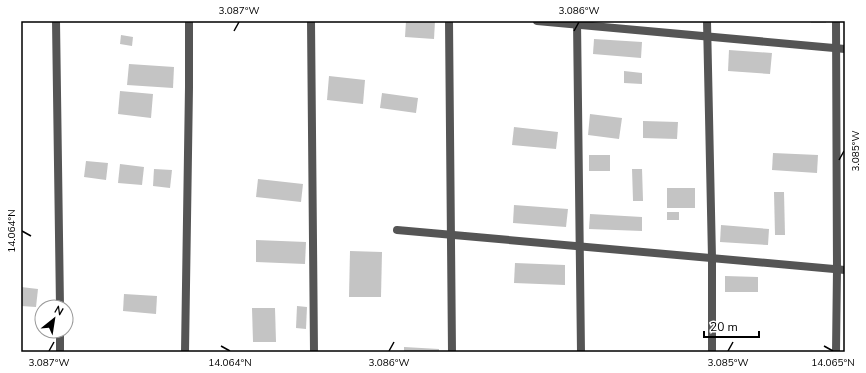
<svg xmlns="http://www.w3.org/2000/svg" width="866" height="373" viewBox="0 0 866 373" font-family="'Nunito Sans',sans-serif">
  <rect width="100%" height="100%" fill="#fff"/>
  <!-- building -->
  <g fill="#c4c4c4">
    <polygon points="406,21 435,21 434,39 405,37"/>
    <rect x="811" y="21" width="15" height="2"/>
    <polygon points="121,35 133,37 132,46 120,44"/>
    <polygon points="594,39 642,42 641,58 593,54"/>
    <polygon points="729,50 772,53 770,74 728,71"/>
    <polygon points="129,64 174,67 173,88 127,85"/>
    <polygon points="624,71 642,73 642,84 624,83"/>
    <polygon points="329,76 365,80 363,104 327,100"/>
    <polygon points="120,91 153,94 151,118 118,114"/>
    <polygon points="382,93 418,98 416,113 380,108"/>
    <polygon points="590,114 622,118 619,139 588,135"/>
    <polygon points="643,121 678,122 677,139 643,138"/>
    <polygon points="514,127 558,132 556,149 512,145"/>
    <polygon points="773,153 818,155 817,173 772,170"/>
    <rect x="589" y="155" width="21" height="16"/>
    <polygon points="86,161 108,163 106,180 84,177"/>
    <polygon points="120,164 144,167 142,185 118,183"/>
    <polygon points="154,169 172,170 170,188 153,186"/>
    <polygon points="632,169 642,169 643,201 633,201"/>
    <polygon points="258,179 303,184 301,202 256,197"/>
    <rect x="667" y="188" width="28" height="20"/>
    <polygon points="774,192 784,192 785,235 775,235"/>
    <polygon points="514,205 568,209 566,227 513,223"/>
    <rect x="667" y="212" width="12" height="8"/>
    <polygon points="590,214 642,217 642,231 589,229"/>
    <polygon points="721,225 769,229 768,245 720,242"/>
    <polygon points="256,240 306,242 305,264 256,262"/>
    <polygon points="350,251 382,252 381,297 349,297"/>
    <polygon points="515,263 565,265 565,285 514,283"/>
    <polygon points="725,276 758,277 758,292 725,292"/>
    <polygon points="21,287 38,289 36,307 21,306"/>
    <polygon points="124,294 157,296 156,314 123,311"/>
    <polygon points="297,306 307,307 306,329 296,328"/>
    <polygon points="252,308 275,308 276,342 253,342"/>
    <polygon points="404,347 439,349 439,352 404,352"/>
  </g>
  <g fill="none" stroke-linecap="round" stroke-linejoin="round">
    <!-- street -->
    <g stroke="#555" stroke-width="8">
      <polyline points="56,21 60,307"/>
      <polyline points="311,21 314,352"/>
      <polyline points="449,21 452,352"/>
      <polyline points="537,21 845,49"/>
      <polyline points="577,21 581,352"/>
      <polyline points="707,21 712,258 712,352"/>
      <polyline points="836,21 837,269 836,352"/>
      <polyline points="397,230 845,270"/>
      <polyline points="60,331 60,352"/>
      <polyline points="185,352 189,87 189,21"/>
    </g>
  </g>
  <!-- ticks -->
  <path fill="none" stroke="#000" stroke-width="1.5" d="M234 31 239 22M574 31 579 22M839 160 844 151M22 231 31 236M221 346 230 351M824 346 833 351M49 351 54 342M389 351 394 342M728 351 733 342"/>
  <!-- border -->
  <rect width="866" height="373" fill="none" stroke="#ffffff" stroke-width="44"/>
  <!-- north arrow -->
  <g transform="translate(54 319) rotate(30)"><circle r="19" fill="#ffffff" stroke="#999999"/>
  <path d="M0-3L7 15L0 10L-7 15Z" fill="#000000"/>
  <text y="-6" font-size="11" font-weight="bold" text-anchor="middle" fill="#000000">N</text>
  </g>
  <!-- scale -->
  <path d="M704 331v6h55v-6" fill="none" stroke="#000000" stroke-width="2"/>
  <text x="710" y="331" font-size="12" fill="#000000" stroke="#ffffff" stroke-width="3" paint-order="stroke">20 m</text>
  <rect x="22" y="22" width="822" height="329" fill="none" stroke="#000" stroke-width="1.5"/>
  <g font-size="10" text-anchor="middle" fill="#000">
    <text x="239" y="14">3.087°W</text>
    <text x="579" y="14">3.086°W</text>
    <text transform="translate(855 151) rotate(-90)" y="4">3.085°W</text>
    <text transform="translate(11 231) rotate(-90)" y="4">14.064°N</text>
    <text x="49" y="366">3.087°W</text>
    <text x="230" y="366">14.064°N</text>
    <text x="389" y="366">3.086°W</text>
    <text x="728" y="366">3.085°W</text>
    <text x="833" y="366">14.065°N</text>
  </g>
</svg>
